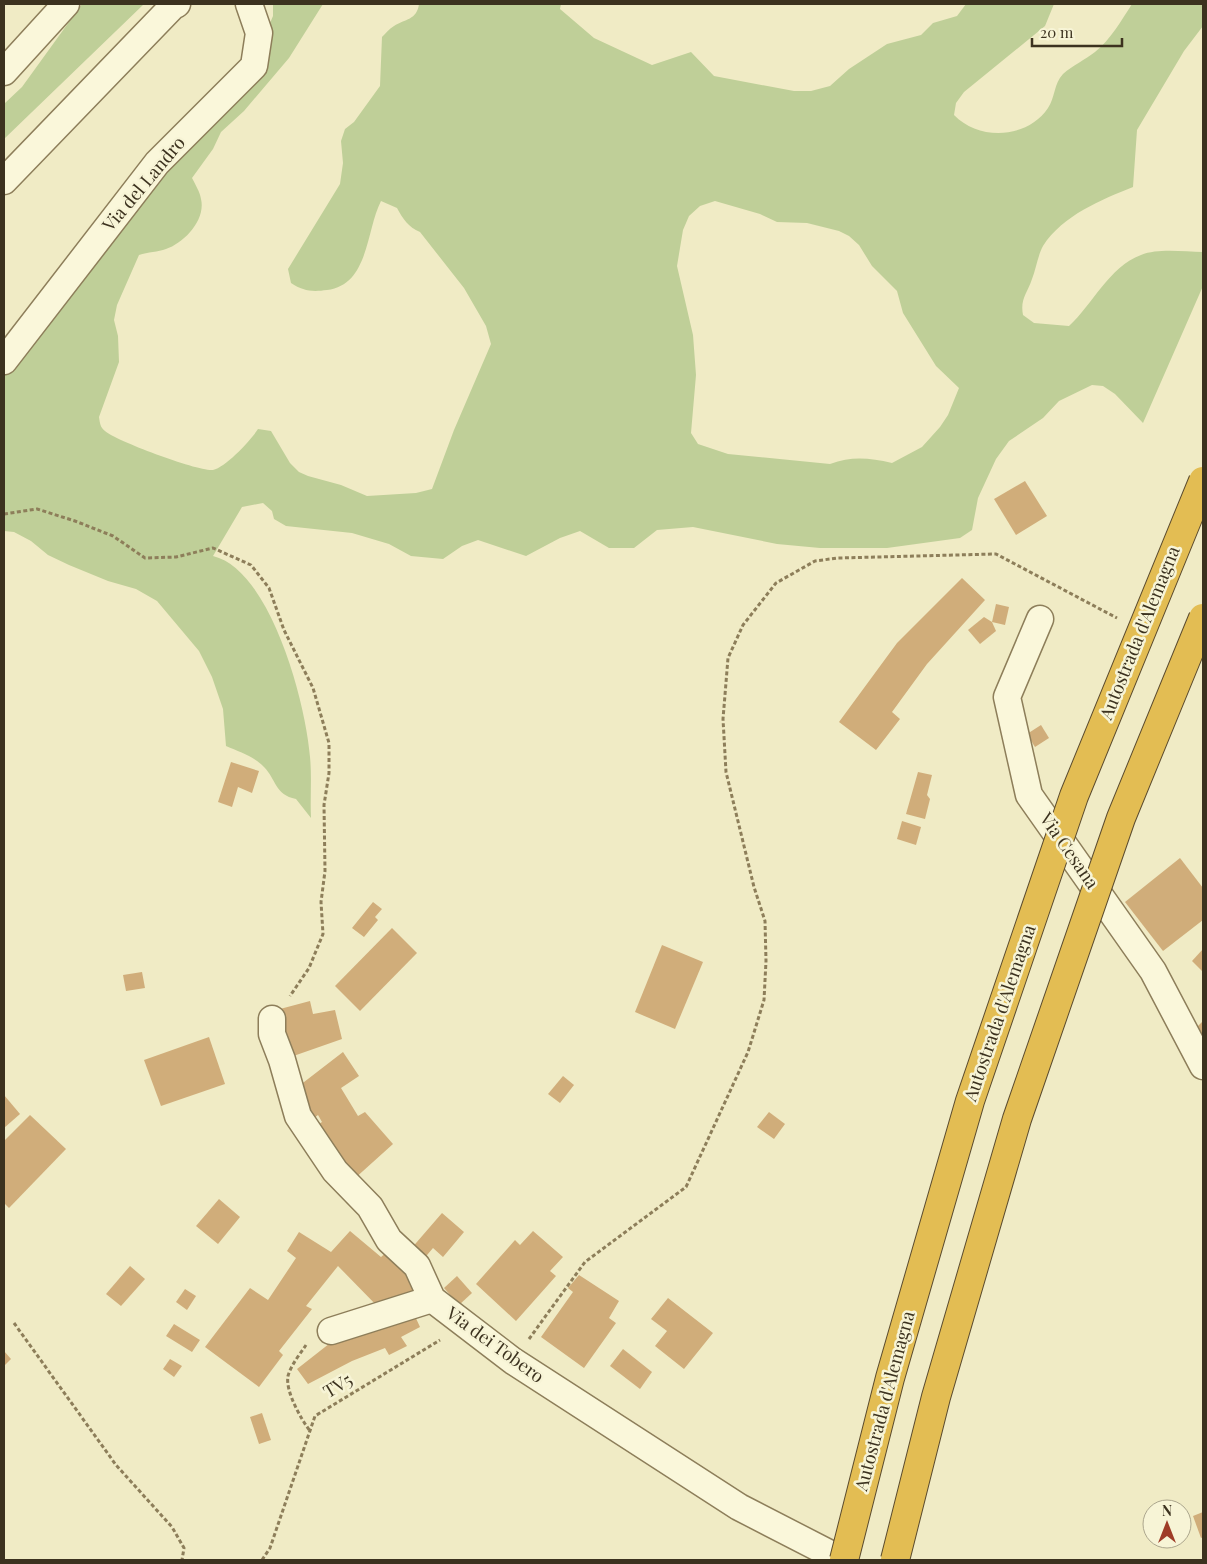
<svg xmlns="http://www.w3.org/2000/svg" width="1207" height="1564" viewBox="0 0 1207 1564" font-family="'Playfair Display',serif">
  <rect width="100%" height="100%" fill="#f0ebc5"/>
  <!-- green -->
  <g fill="#bfcf98" fill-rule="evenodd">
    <polygon points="82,4 144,4 4,139 4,104 22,87"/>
    <path d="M273 4H323L289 58 244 111 221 132 213 149 192 178C195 184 200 192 201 199 206 220 184 243 166 249 158 252 148 252 139 255L117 305 114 320 118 336 119 362 99 417C100 423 100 427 105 431 116 441 200 472 213 470 226 467 251 440 258 429L271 431 290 463 299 472 308 476 341 485 367 496 416 493 432 489 454 430 491 344 486 326 464 288 420 232C408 227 403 219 397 208L381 201C366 230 369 285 327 290 312 292 303 291 291 283L288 269 340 184 343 163 341 141 345 129 354 122 380 86 382 37C385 34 389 29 394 26 405 19 417 20 419 4H561L560 9 594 38 652 65 691 52 714 76 794 91H811L830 86 849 69 887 44 921 35 933 23 957 16 966 4H1054L1045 26 964 92 956 103 954 115C979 141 1027 139 1048 108 1055 98 1054 83 1063 74 1073 65 1085 60 1095 52 1111 39 1121 21 1132 4H1203V26L1184 51 1137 130 1133 187C1101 200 1063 215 1043 246 1038 255 1036 269 1032 279 1027 294 1020 299 1023 315L1034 323 1069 326C1093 304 1109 267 1141 255 1159 248 1184 252 1203 252V286L1143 423 1115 394 1103 386 1092 385 1059 401 1043 418 1009 441 996 459 978 498 972 530 960 538 887 548H820L777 544 693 527 657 530 634 548H609L580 531 560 538 526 556 478 540 462 546 443 559 411 556 389 544 352 533 286 526 274 519 272 511 263 503 242 507 213 556C271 570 306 704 310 757 312 777 310 798 311 818L296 799C275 795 276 779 264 767 253 756 240 752 226 746L223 709 212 677 199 651 157 601 136 589 108 581 69 565 48 555 31 541 14 532 4 531V368L262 42 273 16ZM715 201 760 214 777 222 807 223 839 231 849 236 859 245 872 266 897 291 903 313 936 366 959 388 948 415 940 427 922 447 892 463C869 458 852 456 830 464L728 454 698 444 691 433 696 375 693 335 677 266 683 230 689 216 700 206Z"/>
  </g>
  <!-- building -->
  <g fill="#d0ad7a">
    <polygon points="1025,481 1047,516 1016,535 994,499"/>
    <polygon points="962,578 985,600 927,664 892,712 900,719 876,750 839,722 897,643"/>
    <polygon points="996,604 1009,607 1005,625 992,622"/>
    <polygon points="984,617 992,622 996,631 980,644 968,630"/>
    <polygon points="1041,725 1049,738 1035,747 1027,734"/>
    <polygon points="231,762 259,771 252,793 238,787 232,807 218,802"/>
    <polygon points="918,772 932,775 927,795 930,799 925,819 906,814"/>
    <polygon points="902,821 921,827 916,845 897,839"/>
    <polygon points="1180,858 1203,888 1203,920 1163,951 1125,902"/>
    <polygon points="373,902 382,909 375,917 378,920 364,937 352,928"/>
    <polygon points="392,928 417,953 360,1011 335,986"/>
    <polygon points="662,945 703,962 675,1029 635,1012"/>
    <polygon points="1203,949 1203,969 1202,971 1192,961"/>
    <polygon points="142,972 145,988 126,991 123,975"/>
    <polygon points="310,1001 313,1014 335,1010 342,1039 282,1060 280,1009"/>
    <polygon points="1203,1021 1203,1037 1195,1029"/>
    <polygon points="209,1037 225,1084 161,1106 144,1060"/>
    <polygon points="343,1052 359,1076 341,1088 358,1116 365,1112 393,1144 353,1180 311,1129 322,1122 318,1115 313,1119 295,1089"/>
    <polygon points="563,1076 574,1085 560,1103 548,1094"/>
    <polygon points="4,1095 20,1114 4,1128"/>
    <polygon points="769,1112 785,1124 774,1139 757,1127"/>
    <polygon points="30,1115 66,1149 9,1208 4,1203 4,1141"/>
    <polygon points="219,1199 240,1217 218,1244 196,1226"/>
    <polygon points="442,1213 464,1232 443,1257 433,1248 422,1261 410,1250"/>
    <polygon points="350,1231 381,1257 388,1251 416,1276 409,1283 418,1298 414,1314 420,1327 401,1337 407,1346 389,1355 385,1348 352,1361 308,1384 297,1369 334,1340 383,1312 338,1266 306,1306 312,1309 279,1351 283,1355 259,1387 205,1347 250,1288 268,1300 296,1258 287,1251 299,1232 331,1252"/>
    <polygon points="533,1231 563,1257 550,1271 556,1276 516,1321 476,1284 515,1240 520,1245"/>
    <polygon points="130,1266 145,1279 121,1306 106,1294"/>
    <polygon points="579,1275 619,1301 609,1318 616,1323 584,1368 541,1337 573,1292 568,1288"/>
    <polygon points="457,1276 472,1293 459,1305 444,1288"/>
    <polygon points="185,1289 196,1296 187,1310 176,1302"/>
    <polygon points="668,1298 713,1333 684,1369 655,1346 667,1331 651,1319"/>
    <polygon points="174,1324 200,1340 192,1352 166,1336"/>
    <polygon points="623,1349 652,1372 640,1389 610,1366"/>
    <polygon points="4,1351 11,1359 4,1366"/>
    <polygon points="170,1359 182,1366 174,1377 163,1369"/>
    <polygon points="262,1413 271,1440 259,1444 250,1417"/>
    <polygon points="1203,1512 1203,1537 1201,1538 1193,1516"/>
  </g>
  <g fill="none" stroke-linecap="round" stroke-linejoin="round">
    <defs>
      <g id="street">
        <polyline points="4,72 66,4"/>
        <polyline points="4,181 173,6 177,4"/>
        <polyline points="4,361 157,163 254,66 259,33 249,4"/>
        <polyline points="1040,619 1007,697 1029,795 1153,971 1203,1066"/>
        <polyline points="272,1019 272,1034 282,1060 298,1116 335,1171 370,1207 389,1240 417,1266 432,1299 513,1361 739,1507 842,1560"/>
        <polyline points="331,1331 432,1299"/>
      </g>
    </defs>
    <!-- street casing -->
    <use href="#street" stroke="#8d7e5a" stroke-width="29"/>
    <!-- path -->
    <g stroke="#8d7e5a" stroke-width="3" stroke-dasharray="4 2.5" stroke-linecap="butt">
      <polyline points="4,514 37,509 75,521 113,536 145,558 176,557 213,548 251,565 269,588 284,630 313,688 329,743 329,773 324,805 325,871 321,902 323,934 309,968 290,996"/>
      <polyline points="14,1323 116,1465 172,1527 184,1548 182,1560"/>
      <polyline points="529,1339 585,1262 686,1187 748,1052 764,1000 766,961 765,921 754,887 726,772 723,719 728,658 743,625 776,583 815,561 838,558 996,554 1117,618"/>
      <path d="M306 1345C300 1354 291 1365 288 1376 285 1391 301 1419 310 1431"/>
      <polyline points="262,1560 270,1548 315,1416 440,1340"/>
    </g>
    <!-- street -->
    <use href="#street" stroke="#faf7da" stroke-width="26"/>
    <defs>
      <g id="highway-bridge">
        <polyline points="844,1560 890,1378 970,1101 1074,796 1203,481"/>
        <polyline points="895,1560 936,1397 1017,1119 1121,818 1203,618"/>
      </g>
    </defs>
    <!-- highway-bridge casing -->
    <use href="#highway-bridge" stroke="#5b4b2e" stroke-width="30" stroke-linecap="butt"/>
    <!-- highway-bridge -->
    <use href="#highway-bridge" stroke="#e3bd53" stroke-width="28"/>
  </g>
  <g text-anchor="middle" stroke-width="5" stroke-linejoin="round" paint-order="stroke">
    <!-- street labels -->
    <g font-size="18" fill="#3c321f" stroke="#f7f4d6">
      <text transform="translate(144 184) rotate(-50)" y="6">Via del Landro</text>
      <text transform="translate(1140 633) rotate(-68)" y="6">Autostrada d'Alemagna</text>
      <text transform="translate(1069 851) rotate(55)" y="6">Via Cesana</text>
      <text transform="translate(1000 1013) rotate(-71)" y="6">Autostrada d'Alemagna</text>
      <text transform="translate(495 1345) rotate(36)" y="6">Via dei Tobero</text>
      <text transform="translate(338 1386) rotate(-31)" y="6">TV5</text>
      <text transform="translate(885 1401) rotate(-75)" y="6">Autostrada d'Alemagna</text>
    </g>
  </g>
  <!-- border -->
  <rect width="1207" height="1564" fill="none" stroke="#3c321f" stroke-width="10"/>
  <!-- north arrow -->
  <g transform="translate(1167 1524)"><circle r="24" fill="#f7f4d6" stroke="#aca68d"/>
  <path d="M0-4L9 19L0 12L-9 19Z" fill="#9f3c27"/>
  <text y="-8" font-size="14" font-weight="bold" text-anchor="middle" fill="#3c321f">N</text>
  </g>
  <!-- scale -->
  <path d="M1032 38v8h90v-8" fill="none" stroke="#3c321f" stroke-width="2.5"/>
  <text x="1040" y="38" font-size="15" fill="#3c321f" stroke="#f7f4d6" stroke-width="4" paint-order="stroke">20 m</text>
</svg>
